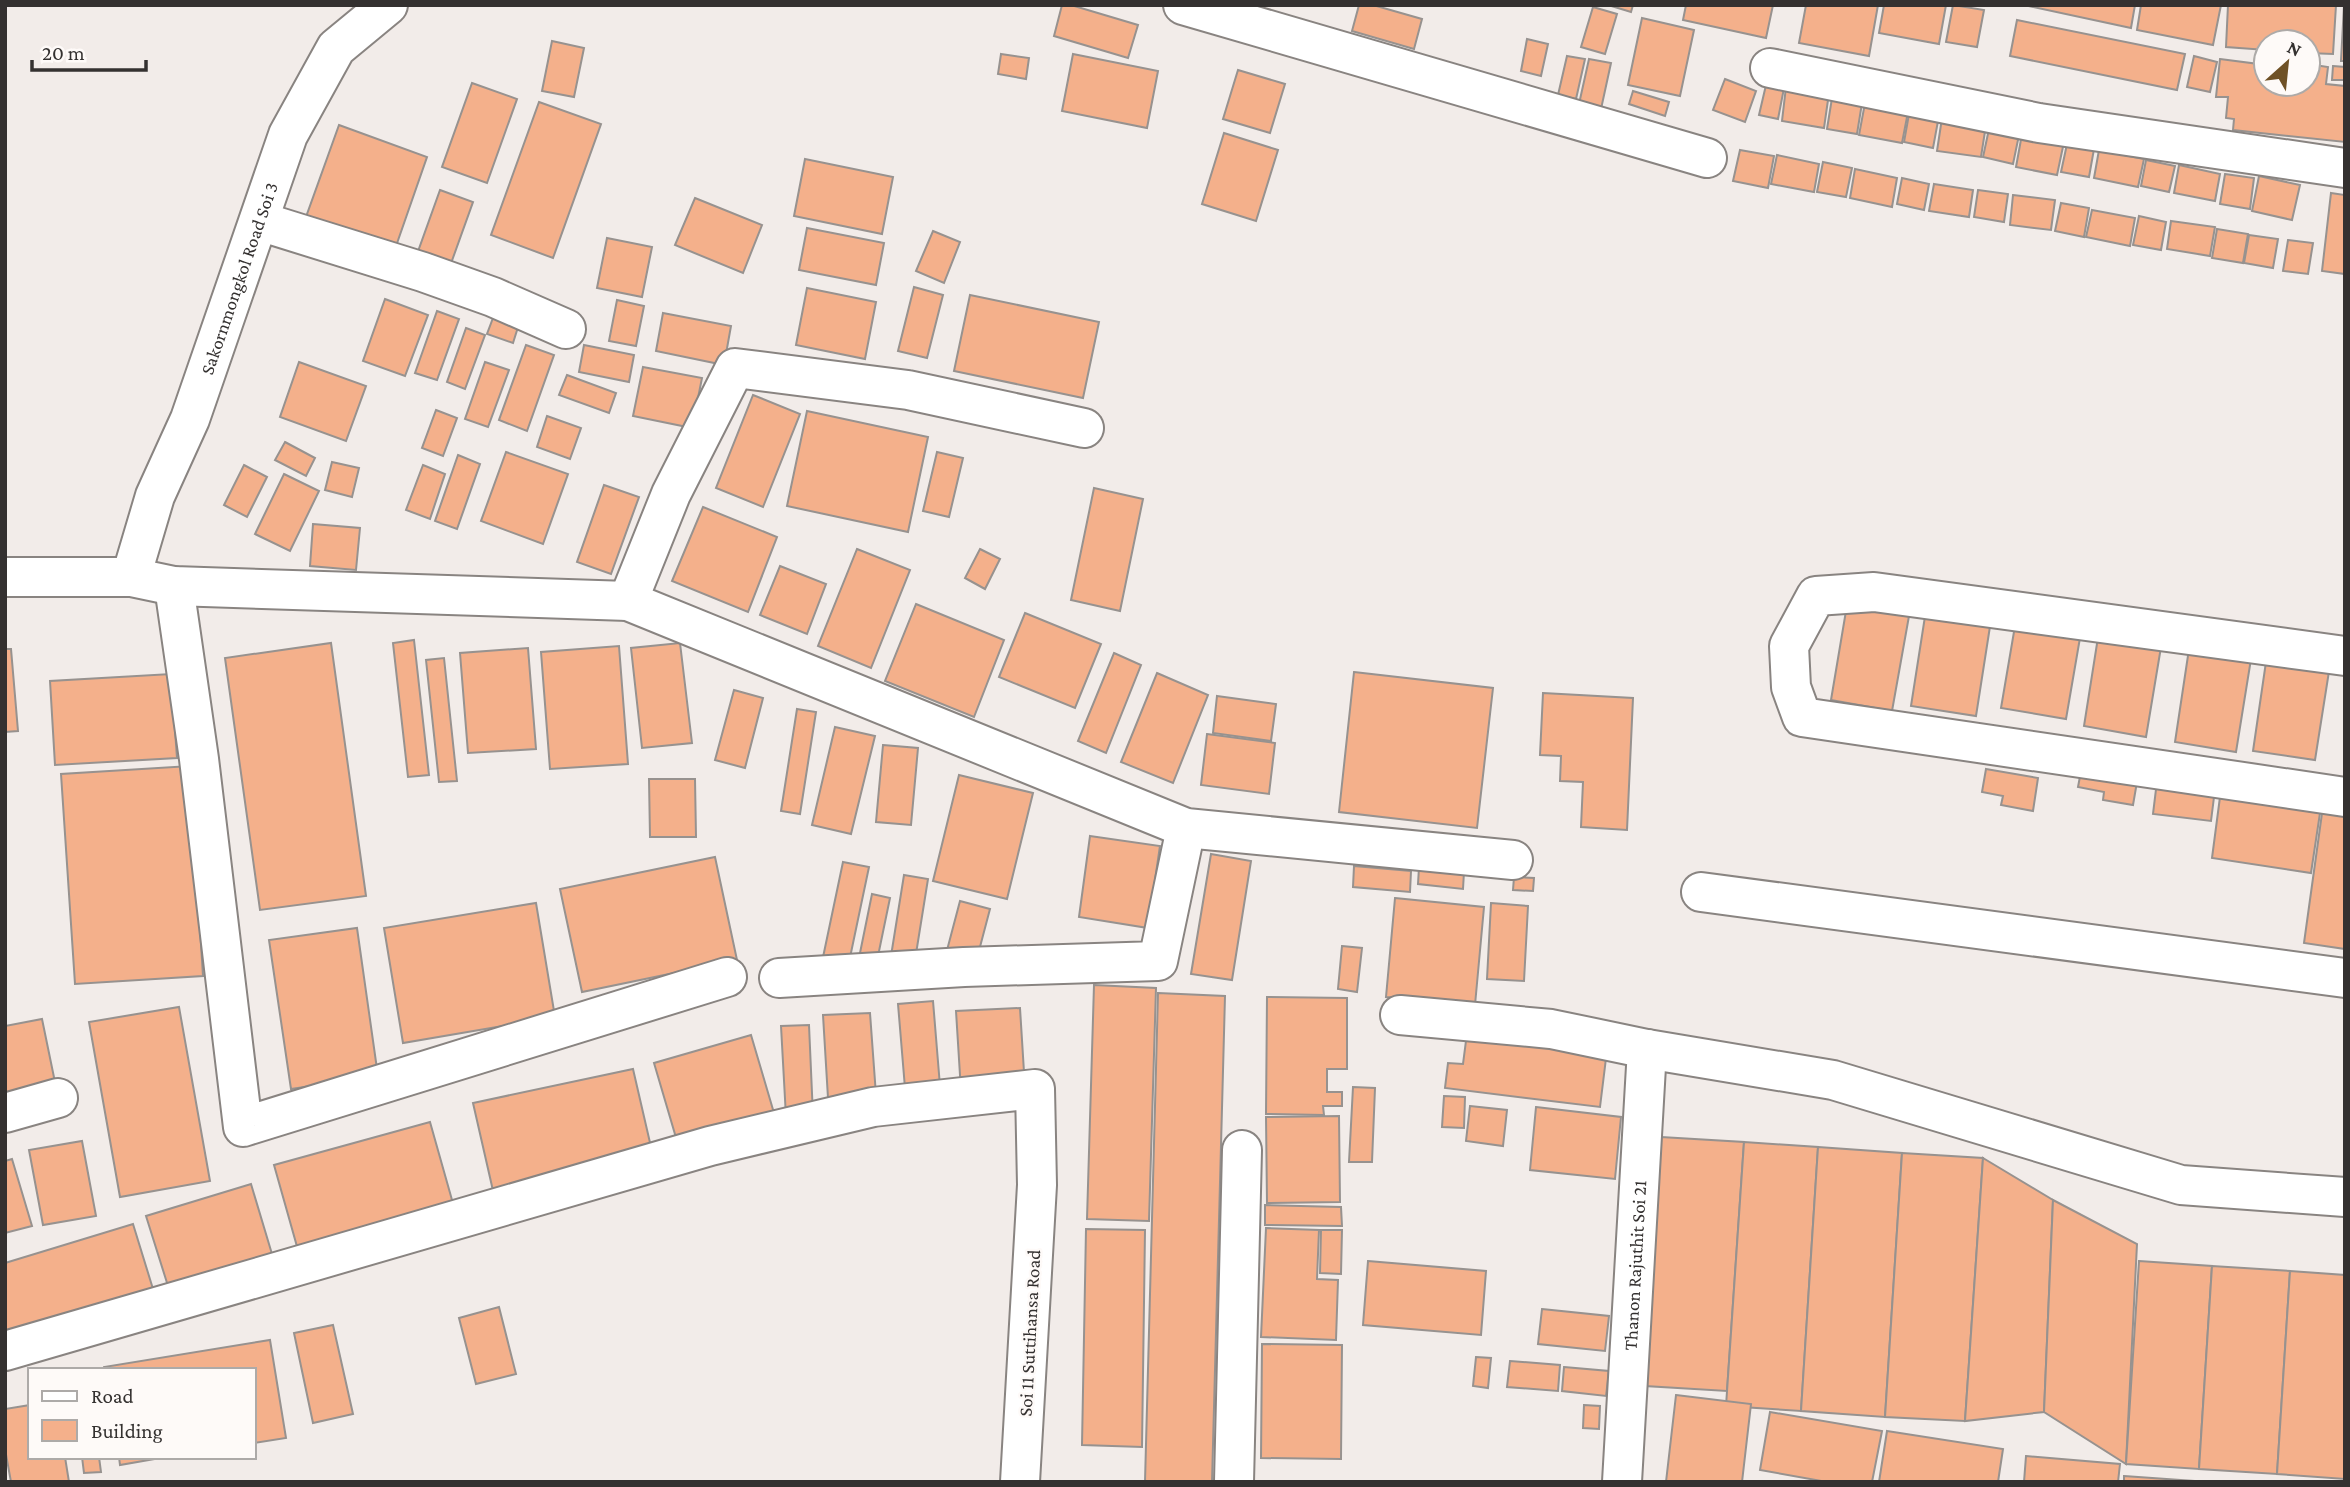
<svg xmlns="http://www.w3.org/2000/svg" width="2350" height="1487" viewBox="0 0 2350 1487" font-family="'Crimson Pro',serif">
  <rect width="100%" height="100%" fill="#f2ece9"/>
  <!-- building -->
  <g fill="#f4b08b" stroke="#97928f" stroke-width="2">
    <polygon points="1062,5 1071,5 1138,25 1128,58 1054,36"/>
    <polygon points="1359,5 1373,5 1422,19 1414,49 1352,31"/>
    <polygon points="1608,5 1633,5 1631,12"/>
    <polygon points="1686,5 1773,5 1766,38 1683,20"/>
    <polygon points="1806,5 1878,5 1869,56 1799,43"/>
    <polygon points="1884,5 1946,5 1939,44 1879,33"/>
    <polygon points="1953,5 1984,10 1977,47 1946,42"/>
    <polygon points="2024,5 2135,5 2131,28"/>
    <polygon points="2141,5 2221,5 2213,45 2137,30"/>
    <polygon points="2228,5 2336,5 2333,54 2308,53 2308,42 2266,42 2266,50 2226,47"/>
    <polygon points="2344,5 2345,5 2345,61 2341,61"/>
    <polygon points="1593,7 1617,14 1605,54 1581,47"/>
    <polygon points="1642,18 1694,30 1680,96 1628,85"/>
    <polygon points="2017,20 2185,54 2177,90 2010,56"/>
    <polygon points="1527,39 1548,44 1541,76 1521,71"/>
    <polygon points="552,41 584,48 574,97 542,91"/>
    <polygon points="1001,54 1029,58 1026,79 998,74"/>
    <polygon points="1073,54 1158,71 1147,128 1062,111"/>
    <polygon points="1567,56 1585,59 1576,99 1558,95"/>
    <polygon points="2194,56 2217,62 2210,92 2187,87"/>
    <polygon points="1589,59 1611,63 1601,109 1579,104"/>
    <polygon points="2220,59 2266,65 2266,84 2282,84 2281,92 2294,94 2295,84 2308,84 2308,64 2328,67 2326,84 2345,86 2345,142 2233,130 2234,119 2226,118 2228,97 2216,97"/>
    <polygon points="2333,66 2345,67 2345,80 2332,80"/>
    <polygon points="1238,70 1285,84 1270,133 1223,119"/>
    <polygon points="1725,79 1756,91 1745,122 1713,110"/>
    <polygon points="472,83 517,99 487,183 442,167"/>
    <polygon points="1766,85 1784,88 1778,119 1759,115"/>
    <polygon points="1786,87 1829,93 1824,128 1782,121"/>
    <polygon points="1633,91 1669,102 1665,116 1629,104"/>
    <polygon points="1832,98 1862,103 1857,134 1827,129"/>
    <polygon points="539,102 601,124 553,258 491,235"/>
    <polygon points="1865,103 1908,112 1902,143 1859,135"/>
    <polygon points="1909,114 1938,121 1933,148 1904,142"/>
    <polygon points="1942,118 1986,125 1981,157 1937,151"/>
    <polygon points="339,125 427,157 395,249 306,217"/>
    <polygon points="1989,129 2019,135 2013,164 1983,157"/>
    <polygon points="1224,133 1278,150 1256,221 1202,204"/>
    <polygon points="2022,134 2064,142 2057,175 2016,167"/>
    <polygon points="2067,144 2094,149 2089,177 2061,172"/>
    <polygon points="1740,150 1774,156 1768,188 1733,181"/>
    <polygon points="2099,150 2144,159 2138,187 2094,178"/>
    <polygon points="1777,155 1819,164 1814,192 1771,184"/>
    <polygon points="805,159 893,177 882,234 794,216"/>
    <polygon points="2146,160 2175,166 2169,192 2141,186"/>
    <polygon points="1823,162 1852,168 1846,197 1817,192"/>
    <polygon points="2179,165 2220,174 2215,201 2174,193"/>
    <polygon points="1855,169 1897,178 1892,207 1850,198"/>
    <polygon points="2225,174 2254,178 2250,209 2220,204"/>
    <polygon points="2259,176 2300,185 2292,220 2252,211"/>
    <polygon points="1902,178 1929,184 1924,210 1897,204"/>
    <polygon points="1934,184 1973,190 1969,217 1929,211"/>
    <polygon points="440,190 473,202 449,269 416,257"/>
    <polygon points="1978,190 2008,194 2004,222 1974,217"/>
    <polygon points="2331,193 2345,195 2345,274 2322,271"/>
    <polygon points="2013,195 2055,200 2051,230 2010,225"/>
    <polygon points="695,198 762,225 743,273 675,245"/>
    <polygon points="2061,203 2089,208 2084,237 2055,231"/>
    <polygon points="2092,210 2135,218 2130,246 2086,237"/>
    <polygon points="2139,216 2166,222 2161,250 2133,245"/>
    <polygon points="2171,221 2215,227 2210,256 2167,249"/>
    <polygon points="807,228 884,243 876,285 799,270"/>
    <polygon points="2217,229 2248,234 2243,263 2212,258"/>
    <polygon points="933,231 960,242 944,283 916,271"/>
    <polygon points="2249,235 2278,239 2273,268 2244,263"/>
    <polygon points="607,238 652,247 642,297 597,288"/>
    <polygon points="2288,240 2313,243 2308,274 2283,271"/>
    <polygon points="914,287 943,295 927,358 898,351"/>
    <polygon points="807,288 876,302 865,359 796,345"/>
    <polygon points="970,295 1099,322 1083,398 954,371"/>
    <polygon points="385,299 428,315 405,376 363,361"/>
    <polygon points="617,300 644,306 636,346 609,341"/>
    <polygon points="437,311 459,319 437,380 415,373"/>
    <polygon points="663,313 731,326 724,365 656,351"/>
    <polygon points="493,318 518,327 513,343 487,334"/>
    <polygon points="466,328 485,335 465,389 447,382"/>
    <polygon points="526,345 554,355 527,431 499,420"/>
    <polygon points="584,345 634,355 629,382 579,372"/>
    <polygon points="299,362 366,386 346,441 280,417"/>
    <polygon points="485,362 509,370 488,427 465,419"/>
    <polygon points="643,367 702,378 692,428 633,416"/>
    <polygon points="567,375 616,393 609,413 559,395"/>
    <polygon points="753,395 800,414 763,507 716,488"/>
    <polygon points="436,410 457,418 443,456 422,448"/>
    <polygon points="807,411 928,437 908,532 787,506"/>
    <polygon points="547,416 581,428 570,459 537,447"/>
    <polygon points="285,442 315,458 306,476 275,460"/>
    <polygon points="506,452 568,474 543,544 481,521"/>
    <polygon points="937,452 963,458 949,517 923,511"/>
    <polygon points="458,455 480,464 457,529 435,521"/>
    <polygon points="332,462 359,468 352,497 325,490"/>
    <polygon points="244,465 267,477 247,517 224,505"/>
    <polygon points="423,465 445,474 430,519 406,510"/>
    <polygon points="284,474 319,491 290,551 255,534"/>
    <polygon points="604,485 639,497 611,574 577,562"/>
    <polygon points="1094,488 1143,499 1120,611 1071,600"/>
    <polygon points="703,507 777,537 748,612 672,581"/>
    <polygon points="313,524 360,528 356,570 310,566"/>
    <polygon points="857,549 910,570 871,668 818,646"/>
    <polygon points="980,549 1000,559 985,589 965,578"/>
    <polygon points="780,566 826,584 807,634 760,615"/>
    <polygon points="916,604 1004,640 974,717 885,681"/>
    <polygon points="1847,605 1909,616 1892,711 1831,700"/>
    <polygon points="1926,610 1991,620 1976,716 1911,706"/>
    <polygon points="1025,613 1101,644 1075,708 999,677"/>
    <polygon points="2016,620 2081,632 2066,719 2001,708"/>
    <polygon points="2099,631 2162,641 2146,737 2084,726"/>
    <polygon points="414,640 429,775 408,777 393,643"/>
    <polygon points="331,643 366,896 260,910 225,658"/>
    <polygon points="680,643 692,743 642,748 631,648"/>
    <polygon points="619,646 628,764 550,769 541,652"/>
    <polygon points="528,648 536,749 468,753 460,653"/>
    <polygon points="5,649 11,649 18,731 5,732"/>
    <polygon points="2189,649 2251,659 2236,752 2175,742"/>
    <polygon points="1114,653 1141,665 1106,753 1078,741"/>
    <polygon points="2267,655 2330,665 2315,760 2253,751"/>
    <polygon points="444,658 457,781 439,782 426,660"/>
    <polygon points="1354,672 1493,688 1477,828 1339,812"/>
    <polygon points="1157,673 1208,695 1173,783 1121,762"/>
    <polygon points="171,674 177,758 55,765 50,681"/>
    <polygon points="734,690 763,698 745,768 715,760"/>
    <polygon points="1543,693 1633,698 1627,830 1581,827 1583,782 1560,781 1561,756 1540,755"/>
    <polygon points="1217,696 1276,704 1271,741 1213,733"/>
    <polygon points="797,709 816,712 800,814 781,811"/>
    <polygon points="835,727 875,736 851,834 812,825"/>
    <polygon points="1207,734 1275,743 1269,794 1201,785"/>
    <polygon points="883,745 918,748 911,825 876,822"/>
    <polygon points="190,766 203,976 75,984 61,774"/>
    <polygon points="2082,766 2138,776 2133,805 2103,800 2104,792 2078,787"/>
    <polygon points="1986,769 2038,778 2033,811 2001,805 2003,796 1982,792"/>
    <polygon points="2158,773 2216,781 2211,821 2153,814"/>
    <polygon points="959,775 1033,793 1007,899 933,881"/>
    <polygon points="649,779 695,779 696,837 650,837"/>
    <polygon points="2220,797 2320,813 2311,873 2212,858"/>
    <polygon points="2323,806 2345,809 2345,949 2304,943"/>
    <polygon points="1090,836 1160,846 1148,928 1079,917"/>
    <polygon points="1211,854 1251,861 1232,980 1191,974"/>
    <polygon points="715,857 737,960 582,992 560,889"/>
    <polygon points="843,862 869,867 848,967 822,962"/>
    <polygon points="1354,866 1411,871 1410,892 1353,887"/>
    <polygon points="1419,867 1464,872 1463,889 1418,884"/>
    <polygon points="904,875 928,879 915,960 891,956"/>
    <polygon points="1514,877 1534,878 1533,891 1513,890"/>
    <polygon points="872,894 890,898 878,956 860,953"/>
    <polygon points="1395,898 1484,907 1475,1005 1386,997"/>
    <polygon points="960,901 990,909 976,962 946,954"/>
    <polygon points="536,903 555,1017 403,1043 384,928"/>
    <polygon points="1491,903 1528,906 1524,981 1487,979"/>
    <polygon points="357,928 378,1076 291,1089 269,940"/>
    <polygon points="1342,946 1362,948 1357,992 1338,989"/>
    <polygon points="1094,985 1156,988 1149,1221 1087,1219"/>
    <polygon points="1158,993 1225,996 1212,1482 1145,1482"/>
    <polygon points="1267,997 1347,998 1347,1069 1327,1069 1327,1092 1342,1092 1342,1106 1323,1106 1324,1115 1266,1114"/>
    <polygon points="933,1001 940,1086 905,1088 898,1004"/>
    <polygon points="179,1007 210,1181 120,1197 89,1022"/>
    <polygon points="1020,1008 1025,1088 961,1091 956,1011"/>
    <polygon points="870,1013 876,1095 828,1098 823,1015"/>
    <polygon points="42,1019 56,1087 5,1098 5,1026"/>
    <polygon points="809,1025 813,1116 786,1117 781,1026"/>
    <polygon points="1467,1033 1607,1050 1600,1107 1445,1088 1448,1063 1463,1064"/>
    <polygon points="751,1035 774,1113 677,1141 654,1063"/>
    <polygon points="633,1069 654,1160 494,1195 473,1103"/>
    <polygon points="1353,1087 1375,1088 1372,1162 1349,1162"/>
    <polygon points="1444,1096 1465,1097 1464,1128 1442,1127"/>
    <polygon points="1470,1106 1507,1110 1503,1146 1466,1141"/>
    <polygon points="1536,1107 1621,1117 1615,1179 1530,1170"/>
    <polygon points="1339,1116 1340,1202 1267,1203 1266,1117"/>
    <polygon points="430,1122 454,1207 298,1250 274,1165"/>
    <polygon points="1661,1137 1744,1142 1727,1391 1645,1386"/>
    <polygon points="82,1141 96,1216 43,1225 29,1150"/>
    <polygon points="1744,1142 1818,1147 1801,1411 1726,1406"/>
    <polygon points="1818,1147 1902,1153 1885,1417 1801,1411"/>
    <polygon points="1902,1153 1983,1158 1965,1421 1885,1417"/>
    <polygon points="1983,1158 2053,1200 2044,1412 1965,1421"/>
    <polygon points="12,1159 32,1226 5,1233 5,1161"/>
    <polygon points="251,1184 272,1254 168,1286 146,1216"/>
    <polygon points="2053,1200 2137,1244 2126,1464 2044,1412"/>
    <polygon points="1265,1205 1341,1207 1342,1226 1265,1225"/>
    <polygon points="133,1224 153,1289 5,1334 5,1263"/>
    <polygon points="1266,1228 1319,1230 1317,1279 1338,1280 1336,1340 1261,1337"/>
    <polygon points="1086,1229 1145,1230 1142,1447 1082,1445"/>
    <polygon points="1321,1230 1342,1230 1341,1274 1320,1273"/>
    <polygon points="1368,1261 1486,1271 1481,1335 1363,1325"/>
    <polygon points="2139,1261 2212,1266 2199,1469 2126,1464"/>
    <polygon points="2212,1266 2290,1271 2277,1474 2199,1469"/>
    <polygon points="2290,1271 2345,1275 2345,1479 2277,1474"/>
    <polygon points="499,1307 516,1374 476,1384 459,1318"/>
    <polygon points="1542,1309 1609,1316 1605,1351 1538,1344"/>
    <polygon points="333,1325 353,1414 313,1423 294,1333"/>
    <polygon points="270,1340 286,1438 254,1443 254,1370 104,1370 104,1367"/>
    <polygon points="1262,1344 1342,1345 1341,1459 1261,1458"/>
    <polygon points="1476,1357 1491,1358 1488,1388 1473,1386"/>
    <polygon points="1510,1361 1560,1365 1558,1391 1507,1387"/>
    <polygon points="1564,1367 1609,1371 1606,1396 1562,1391"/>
    <polygon points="1676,1395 1751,1404 1742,1482 1666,1482"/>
    <polygon points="30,1405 30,1457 65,1457 69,1482 11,1482 5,1449 5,1409"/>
    <polygon points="1584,1405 1600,1406 1599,1429 1583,1428"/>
    <polygon points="1770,1412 1882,1431 1872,1482 1827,1482 1760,1470"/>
    <polygon points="1887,1431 2003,1449 1998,1482 1879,1482"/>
    <polygon points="2026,1456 2120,1464 2118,1482 2024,1482"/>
    <polygon points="82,1457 99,1457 101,1472 84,1473"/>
    <polygon points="119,1457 166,1457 120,1465"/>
    <polygon points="2124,1476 2194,1481 2194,1482 2124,1482"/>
  </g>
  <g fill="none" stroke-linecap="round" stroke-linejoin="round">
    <defs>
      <g id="minor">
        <polyline points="1183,5 1707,158"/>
        <polyline points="1770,68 2039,123 2345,168"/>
        <polyline points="259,221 423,272 493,297 566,329"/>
        <polyline points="5,577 131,577 174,586 628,601 1186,828 1513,860"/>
        <path id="s1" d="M131 577 155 496 190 419 288 135 336 48 388 5"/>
        <polyline points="174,586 199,759 243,1127 727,977"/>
        <polyline points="628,601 671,494 735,368 908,390 1084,428"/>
        <polyline points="2345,656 1874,592 1816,596 1789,646 1791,687 1802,717 2345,797"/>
        <polyline points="1701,892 2345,978"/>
        <polyline points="779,978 964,967 1158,961 1186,828"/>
        <polyline points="1400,1015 1551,1029 1647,1049 1833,1080 2181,1185 2345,1197"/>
        <polyline points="5,1113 58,1098"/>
        <polyline points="5,1351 710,1146 873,1107 1035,1089 1037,1185 1020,1482"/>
        <polyline points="1234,1482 1242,1150"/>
        <path id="s2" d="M1622 1482 1647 1049"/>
      </g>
    </defs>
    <!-- minor casing -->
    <use href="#minor" stroke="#898481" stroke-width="42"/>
    <!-- minor -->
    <use href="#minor" stroke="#fff" stroke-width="38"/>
  </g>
  <g text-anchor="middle" stroke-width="5" stroke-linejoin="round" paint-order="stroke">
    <!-- street labels -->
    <g font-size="19" fill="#343130" stroke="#fefaf8">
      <text dy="7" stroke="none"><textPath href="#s1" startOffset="318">Sakornmongkol Road Soi 3</textPath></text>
      <text dy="7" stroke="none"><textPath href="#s2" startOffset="217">Thanon Rajuthit Soi 21</textPath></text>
      <text transform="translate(1029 1333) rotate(-87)" y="7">Soi 11 Suttihansa Road</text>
    </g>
  </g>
  <!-- border -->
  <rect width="2350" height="1487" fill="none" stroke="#343130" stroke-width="14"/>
  <!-- legend -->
  <rect x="28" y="1368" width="228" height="91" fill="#fefaf8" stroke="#adaaa8" stroke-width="2"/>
  <rect x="42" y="1391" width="35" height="10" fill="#ffffff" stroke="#adaaa8" stroke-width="2"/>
  <text x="91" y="1403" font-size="21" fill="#343130">Road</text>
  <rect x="42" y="1420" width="35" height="21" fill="#f4b08b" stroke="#adaaa8" stroke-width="2"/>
  <text x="91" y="1438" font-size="21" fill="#343130">Building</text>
  <!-- north arrow -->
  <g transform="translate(2287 63) rotate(27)"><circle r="33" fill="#fefaf8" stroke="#adaaa8" stroke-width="2"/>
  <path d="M0-5L12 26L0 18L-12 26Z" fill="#6f5126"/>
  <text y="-10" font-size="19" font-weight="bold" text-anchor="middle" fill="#343130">N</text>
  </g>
  <!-- scale -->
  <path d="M32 60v10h114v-10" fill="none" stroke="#343130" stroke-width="3.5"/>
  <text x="42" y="60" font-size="21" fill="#343130" stroke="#fefaf8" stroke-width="5" paint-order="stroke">20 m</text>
</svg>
